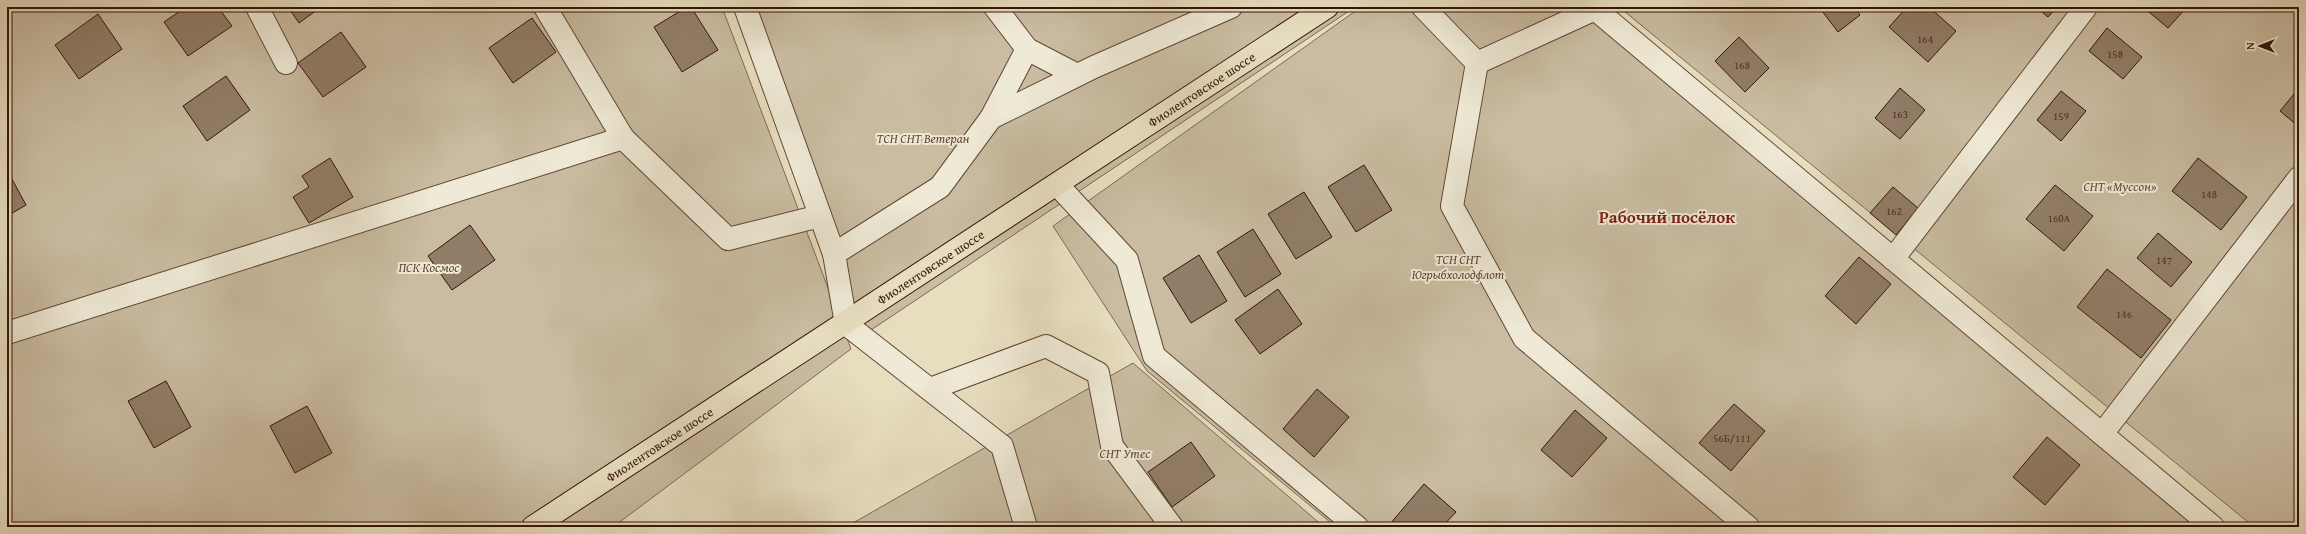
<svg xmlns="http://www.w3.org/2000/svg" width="2306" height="534" viewBox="0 0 2306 534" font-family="'Gentium Book Plus',serif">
  <rect width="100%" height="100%" fill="#e7dec0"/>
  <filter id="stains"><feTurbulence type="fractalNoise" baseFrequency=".005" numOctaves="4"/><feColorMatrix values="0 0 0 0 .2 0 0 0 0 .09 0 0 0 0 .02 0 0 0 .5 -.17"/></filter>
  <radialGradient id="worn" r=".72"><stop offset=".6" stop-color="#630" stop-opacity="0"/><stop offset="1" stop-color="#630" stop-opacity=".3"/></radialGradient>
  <!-- green -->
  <g fill="#c9bca1" stroke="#7e6854">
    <polygon points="7,7 722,7 851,349 613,527 7,527"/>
    <polygon points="734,7 1355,7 859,338"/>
    <polygon points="1361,7 1590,7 2197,527 1336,527 1147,371 1053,226"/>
    <polygon points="1619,7 2299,7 2299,527 2254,527"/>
    <polygon points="1133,363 1324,527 846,527"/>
  </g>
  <!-- building -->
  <g fill="#917d68" stroke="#341408">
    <polygon points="218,7 232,26 188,56 164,22 186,7"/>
    <polygon points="288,7 321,7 299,23"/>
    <polygon points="687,7 691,7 718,50 682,72 654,27"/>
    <polygon points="1819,7 1854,7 1860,15 1838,32"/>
    <polygon points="1907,7 1929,7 1956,31 1928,62 1889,27"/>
    <polygon points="2036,7 2057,7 2048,17"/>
    <polygon points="2143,7 2187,7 2168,28"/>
    <polygon points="98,14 122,49 79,79 55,45"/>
    <polygon points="532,18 556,52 513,83 489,48"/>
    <polygon points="2107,28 2142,57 2123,79 2089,51"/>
    <polygon points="341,32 366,67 323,97 298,63"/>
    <polygon points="1739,37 1769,68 1745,92 1715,61"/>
    <polygon points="226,76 250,110 207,141 183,106"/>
    <polygon points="1900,88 1925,110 1900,139 1875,118"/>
    <polygon points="2299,88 2299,127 2280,111"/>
    <polygon points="2061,91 2086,111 2061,141 2037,120"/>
    <polygon points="330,158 353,197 309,223 293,197 309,187 302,176"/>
    <polygon points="2198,158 2247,197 2221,230 2172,191"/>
    <polygon points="1364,165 1392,210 1356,232 1328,187"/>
    <polygon points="7,170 26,205 7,216"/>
    <polygon points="2055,185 2093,216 2064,251 2026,219"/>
    <polygon points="1893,187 1918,208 1896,235 1870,213"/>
    <polygon points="1304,192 1332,237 1296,259 1268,214"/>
    <polygon points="470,225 495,260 452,290 428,256"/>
    <polygon points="1253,229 1281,274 1245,297 1217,252"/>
    <polygon points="2158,233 2192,262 2171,287 2137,258"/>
    <polygon points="1199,255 1227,301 1191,323 1163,278"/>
    <polygon points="1859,257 1891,284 1856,324 1825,296"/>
    <polygon points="2107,269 2171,320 2141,358 2077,307"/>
    <polygon points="1278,289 1302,324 1260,354 1235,320"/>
    <polygon points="166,381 191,427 154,448 128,401"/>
    <polygon points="1317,389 1349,417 1314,457 1283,429"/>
    <polygon points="1734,404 1765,431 1731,471 1699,443"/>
    <polygon points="307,406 332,453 295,473 270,426"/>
    <polygon points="1575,410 1607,438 1572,477 1541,450"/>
    <polygon points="2047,437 2080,465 2045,505 2013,477"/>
    <polygon points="1191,442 1215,476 1172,507 1148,472"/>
    <polygon points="1424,484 1456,512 1442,527 1394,527 1390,524"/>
    <polygon points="2299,497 2299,505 2295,501"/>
  </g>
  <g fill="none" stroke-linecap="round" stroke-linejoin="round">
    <defs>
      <g id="minor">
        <polyline points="257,7 286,63"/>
        <polyline points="545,7 623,138"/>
        <polyline points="745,7 834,254 846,324 1002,446 1026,527"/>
        <polyline points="1423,7 1477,63"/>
        <polyline points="1027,49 1077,75"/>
        <polyline points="1477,63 1595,9 2213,527"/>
        <polyline points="1477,63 1452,206 1524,338 1748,527"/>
        <polyline points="991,118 1094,67 1231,7"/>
        <polyline points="1064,192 1127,260 1154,356 1357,527"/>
        <polyline points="834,254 940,187 991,118 1027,49 995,7"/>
        <polyline points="1893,259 2086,7"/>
        <polyline points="7,333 623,138 728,239 820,216"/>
        <polyline points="930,389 1046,346 1098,373 1112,446 1172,527"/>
        <polyline points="2102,434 2299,178"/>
      </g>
      <g id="major">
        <path id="s1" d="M533 527 1327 7"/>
      </g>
    </defs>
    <!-- minor casing -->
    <use href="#minor" stroke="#614636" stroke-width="24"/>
    <!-- major casing -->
    <use href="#major" stroke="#341408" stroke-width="24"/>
    <!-- minor -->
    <use href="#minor" stroke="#efead6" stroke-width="22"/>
    <!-- major -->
    <use href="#major" stroke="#e7dec0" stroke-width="22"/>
  </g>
  <g text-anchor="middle" stroke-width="4" stroke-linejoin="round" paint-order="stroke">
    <!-- number labels -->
    <g font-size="11" fill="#4b2e20">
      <text x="1925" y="43">164</text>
      <text x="2115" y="58">158</text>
      <text x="1742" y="69">168</text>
      <text x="1900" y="118">163</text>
      <text x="2061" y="120">159</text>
      <text x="2209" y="198">148</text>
      <text x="1894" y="215">162</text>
      <text x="2059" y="222">160А</text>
      <text x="2164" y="264">147</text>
      <text x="2124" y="318">146</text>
      <text x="1732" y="442">56Б/111</text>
    </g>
    <!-- street labels -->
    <g font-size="13" fill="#341408" stroke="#efead6">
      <text dy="5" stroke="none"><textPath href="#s1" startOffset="799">Фиолентовское шоссе</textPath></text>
      <text dy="5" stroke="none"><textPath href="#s1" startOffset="475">Фиолентовское шоссе</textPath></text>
      <text dy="5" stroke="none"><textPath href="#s1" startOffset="151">Фиолентовское шоссе</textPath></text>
    </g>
    <!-- park labels -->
    <g font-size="13" font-style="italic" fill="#614636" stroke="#efead6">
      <text x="923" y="143">ТСН СНТ Ветеран</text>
      <text x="2120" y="191">СНТ «Муссон»</text>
      <text x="1458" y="264">ТСН СНТ<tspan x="1458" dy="15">Югрыбхолодфлот</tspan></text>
      <text x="429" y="272">ПСК Космос</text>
      <text x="1125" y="458">СНТ Утес</text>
    </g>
    <!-- district labels -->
    <g font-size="17" font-weight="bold" fill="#7a1f14" stroke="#efead6">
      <text x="1667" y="223">Рабочий посёлок</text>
    </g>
  </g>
  <!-- margin -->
  <rect width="2306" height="534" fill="none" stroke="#e7dec0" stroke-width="24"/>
  <rect x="8" y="8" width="2290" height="518" fill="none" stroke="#341408" stroke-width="2"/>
  <rect x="12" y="12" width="2282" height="510" fill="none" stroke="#341408"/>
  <!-- north arrow -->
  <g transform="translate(2260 46) rotate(270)" stroke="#efead6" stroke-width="3" paint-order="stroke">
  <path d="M0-3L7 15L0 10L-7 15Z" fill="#341408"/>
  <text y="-6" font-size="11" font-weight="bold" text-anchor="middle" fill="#341408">N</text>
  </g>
  <rect width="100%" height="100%" filter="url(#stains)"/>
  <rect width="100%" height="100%" fill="url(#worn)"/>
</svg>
